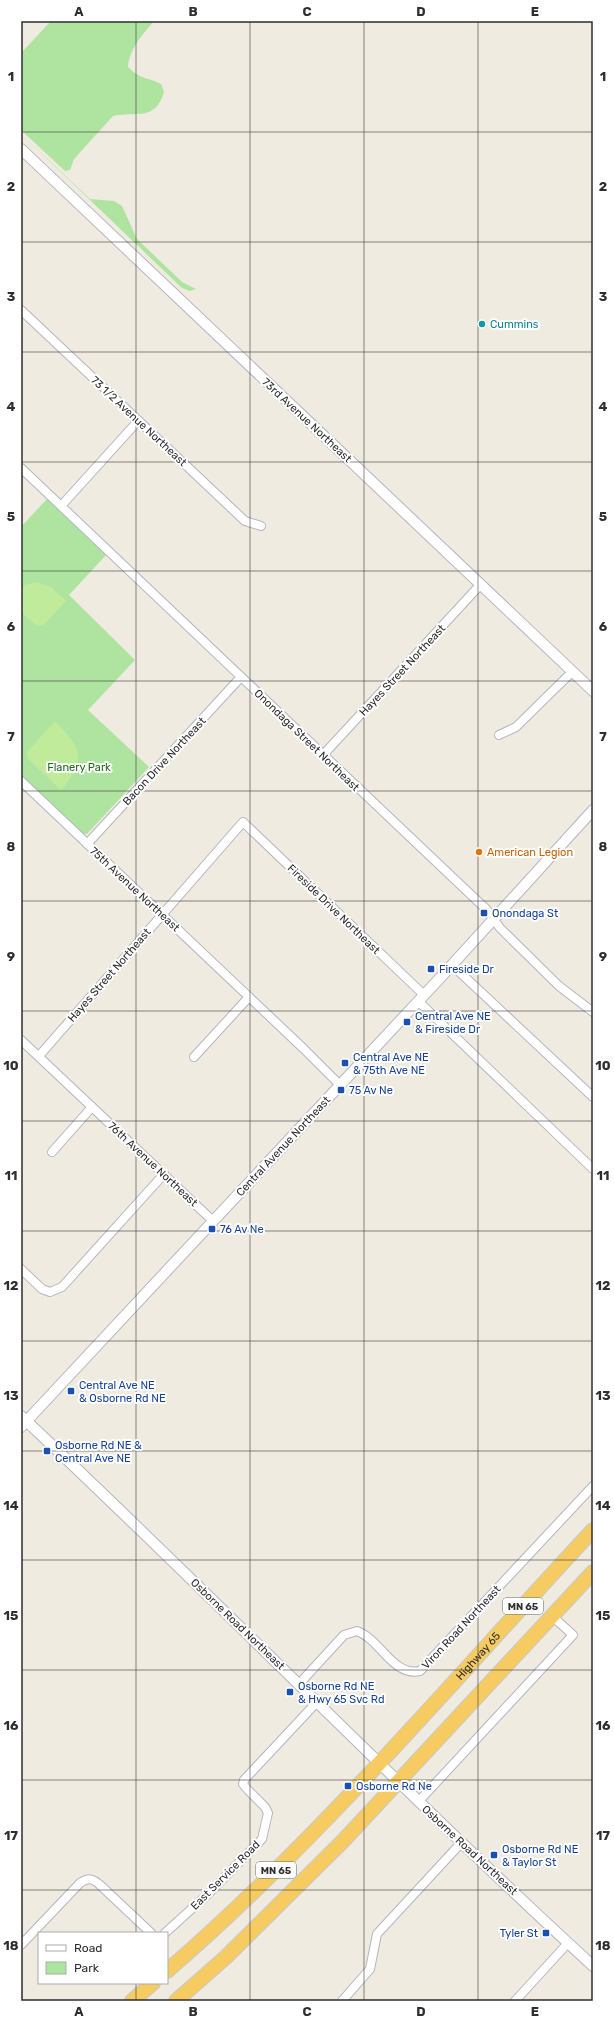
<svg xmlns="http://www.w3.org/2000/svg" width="614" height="2022" viewBox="0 0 614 2022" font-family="Rubik,sans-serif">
  <rect width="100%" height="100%" fill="#efebe1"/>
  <!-- green -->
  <g fill="#aee49f">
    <path d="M51 21H154C143 34 129 49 128 67 141 80 148 77 161 84L164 92C155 122 136 111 113 116L74 159 70 170 65 171 21 130V53Z"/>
    <polygon points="21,134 90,199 114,201 122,206 137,239 182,282 196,289 190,291 182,288"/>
    <polygon points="47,499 106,555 69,595 135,660 88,710 149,767 87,834 81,834 21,777 21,527"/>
  </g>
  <!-- pitch -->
  <g fill="#bfeb9b">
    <polygon points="37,582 51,587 66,601 44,625 37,626 21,612 21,590 25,585"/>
    <path d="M55 721C82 749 87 759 61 790L28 759 27 752Z"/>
  </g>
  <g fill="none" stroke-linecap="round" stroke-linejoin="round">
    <defs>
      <g id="minor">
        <polyline points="21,310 245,521 261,526"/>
        <polyline points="21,468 487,910 500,928 559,986 593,1012"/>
        <polyline points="61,506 138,421"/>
        <polyline points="499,735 516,727 573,671"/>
        <polyline points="323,755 481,584"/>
        <polyline points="21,781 304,1049 340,1085"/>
        <polyline points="87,844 241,677"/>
        <polyline points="452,965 593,1097"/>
        <polyline points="418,1001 593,1169"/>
        <polyline points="21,1040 213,1221"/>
        <polyline points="39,1056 243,822 424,995"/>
        <polyline points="194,1057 249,997"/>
        <polyline points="52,1152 92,1107"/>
        <polyline points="21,1269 42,1289 50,1292 62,1287 164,1174"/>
        <path d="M299 1684 344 1635 357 1631C380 1639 393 1677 420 1671L593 1486"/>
        <polyline points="419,1801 573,1635 552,1616"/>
        <polyline points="165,1933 207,1895 262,1839 268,1813 265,1807 247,1789 243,1784 244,1780 317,1702"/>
        <path d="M21 1945 80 1883C88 1878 92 1878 99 1884L151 1933"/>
        <polyline points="342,2001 370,1969 377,1934 462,1842"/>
        <polyline points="515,2001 568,1943"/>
      </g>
      <g id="tertiary">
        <polyline points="21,149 593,691"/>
        <path d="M21 1416C214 1597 398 1787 593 1966"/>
        <polyline points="21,1427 440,978 593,810"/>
      </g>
      <g id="trunk">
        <path id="s1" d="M167 1971C322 1837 454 1679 593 1530"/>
        <polyline points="132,2001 153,1983"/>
        <polyline points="176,2001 226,1957 344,1840 593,1572"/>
      </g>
    </defs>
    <!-- minor casing -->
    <use href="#minor" stroke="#b4b5c1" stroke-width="10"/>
    <!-- tertiary casing -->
    <use href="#tertiary" stroke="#b4b5c1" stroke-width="12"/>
    <!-- trunk casing -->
    <use href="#trunk" stroke="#c9c9c9" stroke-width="16"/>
    <!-- minor -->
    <use href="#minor" stroke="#fff" stroke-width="8"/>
    <!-- tertiary -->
    <use href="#tertiary" stroke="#fff" stroke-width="10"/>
    <!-- trunk -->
    <use href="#trunk" stroke="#f6cc62" stroke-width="14"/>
  </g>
  <!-- grid -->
  <path fill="none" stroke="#2e2e2e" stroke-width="1" stroke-opacity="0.55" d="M136 21V1933M250 21V2001M364 21V2001M478 21V2001M21 132H593M21 242H593M21 352H593M21 462H593M21 571H593M21 681H593M21 791H593M21 901H593M21 1011H593M21 1121H593M21 1231H593M21 1341H593M21 1451H593M21 1560H593M21 1670H593M21 1780H593M21 1890H593M136 1983V2001"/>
  <!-- markers -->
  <circle fill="#0f9aa8" stroke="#fff" stroke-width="1.5" cx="482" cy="324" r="4"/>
  <circle fill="#e8710a" stroke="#fff" stroke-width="1.5" cx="479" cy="852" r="4"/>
  <g fill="#1a4fb4" stroke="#fff" stroke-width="1.5">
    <rect x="480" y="909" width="8" height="8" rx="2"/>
    <rect x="427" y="965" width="8" height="8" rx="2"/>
    <rect x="403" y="1018" width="8" height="8" rx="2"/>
    <rect x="341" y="1059" width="8" height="8" rx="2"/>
    <rect x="337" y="1086" width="8" height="8" rx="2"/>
    <rect x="208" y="1225" width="8" height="8" rx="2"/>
    <rect x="67" y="1387" width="8" height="8" rx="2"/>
    <rect x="43" y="1447" width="8" height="8" rx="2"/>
    <rect x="286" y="1688" width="8" height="8" rx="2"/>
    <rect x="344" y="1782" width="8" height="8" rx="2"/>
    <rect x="490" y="1851" width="8" height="8" rx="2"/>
    <rect x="542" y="1929" width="8" height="8" rx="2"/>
  </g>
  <g text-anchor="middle" stroke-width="4" stroke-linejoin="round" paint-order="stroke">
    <!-- shield labels -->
    <g fill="#fff" stroke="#6d6d6d" stroke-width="1">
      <rect x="503" y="1598" width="40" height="16" rx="3"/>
      <rect x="256" y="1862" width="40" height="16" rx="3"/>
    </g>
    <g font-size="10" font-weight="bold" fill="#2e2e2e">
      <text x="523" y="1610">MN 65</text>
      <text x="276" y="1874">MN 65</text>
    </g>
    <!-- culture labels -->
    <g font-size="11" fill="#0d838f" stroke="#fff" text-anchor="start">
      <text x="490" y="328">Cummins</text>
    </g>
    <!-- street labels -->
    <g font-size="11" fill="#2e2e2e" stroke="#fff">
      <text transform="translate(307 420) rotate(43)" y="4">73rd Avenue Northeast</text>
      <text transform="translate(139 421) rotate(43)" y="4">73 1/2 Avenue Northeast</text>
      <text transform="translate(402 670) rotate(-47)" y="4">Hayes Street Northeast</text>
      <text transform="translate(307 740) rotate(44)" y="4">Onondaga Street Northeast</text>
      <text transform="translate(164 761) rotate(-47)" y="4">Bacon Drive Northeast</text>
      <text transform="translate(135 889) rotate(43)" y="4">75th Avenue Northeast</text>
      <text transform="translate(334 909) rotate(44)" y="4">Fireside Drive Northeast</text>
      <text transform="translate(109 975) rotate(-49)" y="4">Hayes Street Northeast</text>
      <text transform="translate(283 1146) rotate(-47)" y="4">Central Avenue Northeast</text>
      <text transform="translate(153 1164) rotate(43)" y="4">76th Avenue Northeast</text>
      <text transform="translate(238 1624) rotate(44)" y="4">Osborne Road Northeast</text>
      <text transform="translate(461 1627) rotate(-47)" y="4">Viron Road Northeast</text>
      <text dy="4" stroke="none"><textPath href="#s1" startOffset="443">Highway 65</textPath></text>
      <text transform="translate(470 1850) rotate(43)" y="4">Osborne Road Northeast</text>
      <text transform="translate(225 1875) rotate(-45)" y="4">East Service Road</text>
    </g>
    <!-- park labels -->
    <g font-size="11" fill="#236d1c" stroke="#fff">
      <text x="79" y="771">Flanery Park</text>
    </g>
    <!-- food labels -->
    <g font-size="11" fill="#c56008" stroke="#fff" text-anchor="start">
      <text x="487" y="856">American Legion</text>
    </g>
    <!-- transit labels -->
    <g font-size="11" fill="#164399" stroke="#fff" text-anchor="start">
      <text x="492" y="917">Onondaga St</text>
      <text x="439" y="973">Fireside Dr</text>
      <text x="415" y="1020">Central Ave NE<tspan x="415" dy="13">&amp; Fireside Dr</tspan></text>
      <text x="353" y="1061">Central Ave NE<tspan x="353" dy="13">&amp; 75th Ave NE</tspan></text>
      <text x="349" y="1094">75 Av Ne</text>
      <text x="220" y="1233">76 Av Ne</text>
      <text x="79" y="1389">Central Ave NE<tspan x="79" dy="13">&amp; Osborne Rd NE</tspan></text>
      <text x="55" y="1449">Osborne Rd NE &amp;<tspan x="55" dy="13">Central Ave NE</tspan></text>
      <text x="298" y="1690">Osborne Rd NE<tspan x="298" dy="13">&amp; Hwy 65 Svc Rd</tspan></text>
      <text x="356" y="1790">Osborne Rd Ne</text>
      <text x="502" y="1853">Osborne Rd NE<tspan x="502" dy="13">&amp; Taylor St</tspan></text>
      <text x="538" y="1937" text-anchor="end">Tyler St</text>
    </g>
  </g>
  <!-- border -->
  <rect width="614" height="2022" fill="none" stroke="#ffffff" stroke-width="44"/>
  <!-- legend -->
  <rect x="38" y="1932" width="130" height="52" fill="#ffffff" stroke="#ababab"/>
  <rect x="46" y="1945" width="20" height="6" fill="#ffffff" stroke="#ababab"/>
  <text x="74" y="1952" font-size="12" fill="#2e2e2e">Road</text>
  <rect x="46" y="1962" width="20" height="12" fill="#aee49f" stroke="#ababab"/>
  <text x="74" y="1972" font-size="12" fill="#2e2e2e">Park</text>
  <rect x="22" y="22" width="570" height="1978" fill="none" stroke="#2e2e2e" stroke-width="1.5"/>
  <g font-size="13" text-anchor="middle" font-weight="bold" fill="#2e2e2e">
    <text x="79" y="16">A</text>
    <text x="193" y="16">B</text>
    <text x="307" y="16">C</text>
    <text x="421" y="16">D</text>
    <text x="535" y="16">E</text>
    <text x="11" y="81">1</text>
    <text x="603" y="81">1</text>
    <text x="11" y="191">2</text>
    <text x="603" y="191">2</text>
    <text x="11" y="301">3</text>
    <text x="603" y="301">3</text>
    <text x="11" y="411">4</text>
    <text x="603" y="411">4</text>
    <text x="11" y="521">5</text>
    <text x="603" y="521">5</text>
    <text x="11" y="631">6</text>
    <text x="603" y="631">6</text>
    <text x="11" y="741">7</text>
    <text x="603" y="741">7</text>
    <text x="11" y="851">8</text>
    <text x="603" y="851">8</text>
    <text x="11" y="961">9</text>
    <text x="603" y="961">9</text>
    <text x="11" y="1070">10</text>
    <text x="603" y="1070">10</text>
    <text x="11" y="1180">11</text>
    <text x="603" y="1180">11</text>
    <text x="11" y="1290">12</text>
    <text x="603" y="1290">12</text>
    <text x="11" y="1400">13</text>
    <text x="603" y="1400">13</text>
    <text x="11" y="1510">14</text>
    <text x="603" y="1510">14</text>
    <text x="11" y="1620">15</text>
    <text x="603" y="1620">15</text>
    <text x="11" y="1730">16</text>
    <text x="603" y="1730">16</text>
    <text x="11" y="1840">17</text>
    <text x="603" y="1840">17</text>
    <text x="11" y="1950">18</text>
    <text x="603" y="1950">18</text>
    <text x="79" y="2016">A</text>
    <text x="193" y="2016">B</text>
    <text x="307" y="2016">C</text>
    <text x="421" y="2016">D</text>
    <text x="535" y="2016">E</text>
  </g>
</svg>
